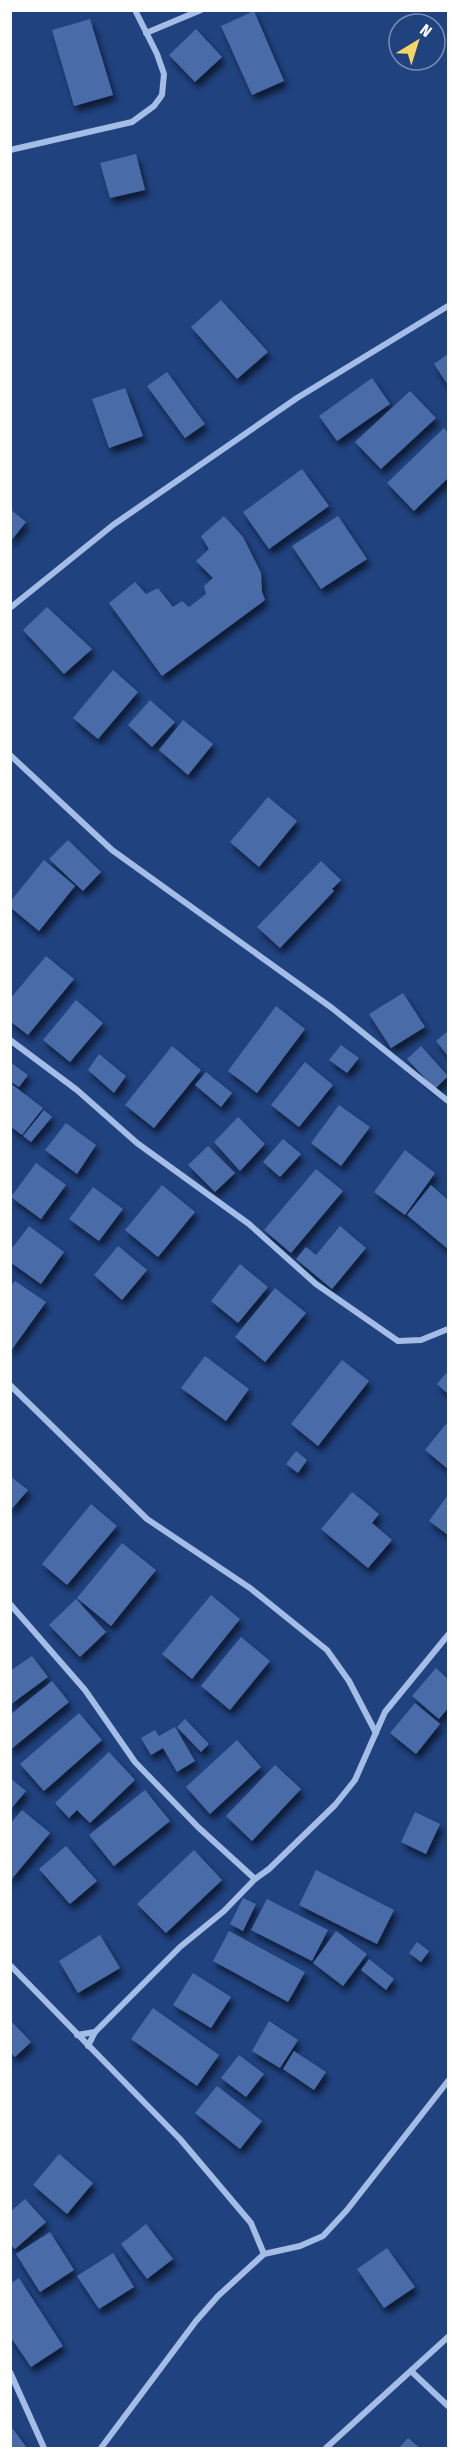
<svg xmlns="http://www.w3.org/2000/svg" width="459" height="2459" viewBox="0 0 459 2459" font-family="'Fira Sans Condensed',sans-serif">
  <defs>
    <filter id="shadow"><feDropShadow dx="3.5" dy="6" stdDeviation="3" flood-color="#0009"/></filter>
  </defs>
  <rect width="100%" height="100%" fill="#20427f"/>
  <!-- building -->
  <g fill="#486ca8" filter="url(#shadow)">
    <polygon points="254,11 284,81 252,95 221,26"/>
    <polygon points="90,19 113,95 74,106 52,30"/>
    <polygon points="196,29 222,57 195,82 169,55"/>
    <polygon points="136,154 145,190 110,198 100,163"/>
    <polygon points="221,300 268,352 237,379 191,327"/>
    <polygon points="448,354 448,385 434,364"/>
    <polygon points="167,372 205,424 185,438 147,386"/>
    <polygon points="372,378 390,404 337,441 319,416"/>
    <polygon points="125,388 143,436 109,448 92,399"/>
    <polygon points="410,391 436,418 381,469 355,442"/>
    <polygon points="444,428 448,433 448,478 414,511 387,483"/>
    <polygon points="302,469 329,506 269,549 243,512"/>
    <polygon points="10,509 26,522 10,542"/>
    <polygon points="224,516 243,537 261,573 262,592 265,600 162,676 109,603 135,582 146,594 158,588 173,607 182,601 189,607 206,594 204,586 213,578 196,561 209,549 201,536"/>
    <polygon points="338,516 367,559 321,589 292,546"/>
    <polygon points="47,607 92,649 64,674 23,630"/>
    <polygon points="113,670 138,692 98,739 73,718"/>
    <polygon points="150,700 175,722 152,747 128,725"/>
    <polygon points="183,720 213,744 188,775 159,750"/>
    <polygon points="268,797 297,821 259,867 230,842"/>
    <polygon points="68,840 101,872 83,891 49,859"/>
    <polygon points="44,860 75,886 39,931 10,907 10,902"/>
    <polygon points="321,861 341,880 332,889 334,891 280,948 257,927"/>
    <polygon points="46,956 74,979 28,1035 10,1021 10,999"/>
    <polygon points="403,993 425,1027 391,1048 369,1014"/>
    <polygon points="76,1000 103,1023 70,1062 43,1040"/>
    <polygon points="276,1006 305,1029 257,1093 228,1071"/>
    <polygon points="448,1031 448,1056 436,1041"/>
    <polygon points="341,1045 359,1058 347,1073 329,1060"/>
    <polygon points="172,1046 201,1070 154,1128 125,1105"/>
    <polygon points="421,1046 448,1076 435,1089 407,1059"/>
    <polygon points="99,1054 126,1076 114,1093 88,1070"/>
    <polygon points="10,1062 28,1075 19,1087 10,1081"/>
    <polygon points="305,1062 333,1085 299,1127 271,1105"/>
    <polygon points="206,1072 232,1093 221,1107 195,1085"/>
    <polygon points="10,1083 43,1108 22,1135 10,1126"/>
    <polygon points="339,1105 370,1127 341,1166 311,1143"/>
    <polygon points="44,1110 52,1117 31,1142 23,1136"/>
    <polygon points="238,1117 265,1144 240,1171 214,1142"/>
    <polygon points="66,1123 96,1145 77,1174 45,1150"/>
    <polygon points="283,1139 301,1154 280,1177 263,1162"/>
    <polygon points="208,1146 235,1173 215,1192 188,1165"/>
    <polygon points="405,1150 435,1173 405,1215 374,1192"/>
    <polygon points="36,1163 66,1185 41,1219 11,1197"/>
    <polygon points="316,1169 343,1191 291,1253 264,1230"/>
    <polygon points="162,1185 195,1212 158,1257 125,1230"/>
    <polygon points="431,1185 448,1200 448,1249 407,1215"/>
    <polygon points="93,1187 123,1209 99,1241 69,1219"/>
    <polygon points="29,1226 64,1252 41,1284 10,1262 10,1251"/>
    <polygon points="340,1226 366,1248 332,1289 296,1259 306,1247 316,1255"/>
    <polygon points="118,1246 147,1270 122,1300 94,1275"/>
    <polygon points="240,1264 268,1287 238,1323 211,1301"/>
    <polygon points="15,1281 46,1302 10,1352 10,1287"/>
    <polygon points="275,1288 306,1313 265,1362 235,1337"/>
    <polygon points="205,1356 249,1389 226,1421 181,1388"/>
    <polygon points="342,1360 369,1381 318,1446 291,1424"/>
    <polygon points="448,1371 448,1394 437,1384"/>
    <polygon points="446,1424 448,1426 448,1469 425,1450"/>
    <polygon points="296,1451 307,1460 298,1473 286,1464"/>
    <polygon points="10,1476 28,1490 10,1511"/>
    <polygon points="352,1492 379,1514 372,1523 392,1540 368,1568 321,1529"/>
    <polygon points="448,1495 448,1535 429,1521"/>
    <polygon points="91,1504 117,1526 67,1585 42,1564"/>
    <polygon points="122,1543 156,1570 111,1626 77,1598"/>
    <polygon points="211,1595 240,1619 192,1679 162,1654"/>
    <polygon points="76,1599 106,1632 80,1657 49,1625"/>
    <polygon points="241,1637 270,1661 230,1710 201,1686"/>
    <polygon points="32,1656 48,1677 10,1705 10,1671"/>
    <polygon points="436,1668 448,1679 448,1708 439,1719 412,1696"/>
    <polygon points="52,1681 69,1702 10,1750 10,1715"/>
    <polygon points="415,1703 440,1724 416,1754 390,1733"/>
    <polygon points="79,1713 102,1740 44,1791 20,1764"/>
    <polygon points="185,1719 209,1744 201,1752 177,1727"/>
    <polygon points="175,1727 195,1761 177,1772 163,1748 151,1755 141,1738 155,1730 159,1736"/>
    <polygon points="237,1740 261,1767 210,1814 186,1787"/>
    <polygon points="109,1752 135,1780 90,1823 77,1810 69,1818 55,1803"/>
    <polygon points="275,1765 301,1789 252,1841 226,1816"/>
    <polygon points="10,1778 26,1791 10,1810"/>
    <polygon points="145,1790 170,1821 114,1866 89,1835"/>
    <polygon points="22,1810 50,1833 10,1881 10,1824"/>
    <polygon points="415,1812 440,1824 426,1854 401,1842"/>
    <polygon points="66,1846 97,1881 70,1904 39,1869"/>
    <polygon points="194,1850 222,1880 166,1933 137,1904"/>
    <polygon points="316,1870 394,1910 377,1944 299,1905"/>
    <polygon points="243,1898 256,1904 243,1931 230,1924"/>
    <polygon points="267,1899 328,1930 312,1961 251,1930"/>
    <polygon points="229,1931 305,1972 288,2002 213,1961"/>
    <polygon points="336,1931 367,1954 343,1986 313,1963"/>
    <polygon points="100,1935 120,1968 78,1993 59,1961"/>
    <polygon points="417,1942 429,1951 421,1962 409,1953"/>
    <polygon points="369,1959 394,1979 386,1990 361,1970"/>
    <polygon points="193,1973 231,1997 211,2028 173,2005"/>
    <polygon points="153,2008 219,2055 197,2086 131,2039"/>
    <polygon points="10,2020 31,2042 15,2057 10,2052"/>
    <polygon points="269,2021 298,2040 280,2068 252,2051"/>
    <polygon points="294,2051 326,2072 314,2090 283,2069"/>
    <polygon points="239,2055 264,2074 246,2097 221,2078"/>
    <polygon points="217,2086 262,2121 240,2149 195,2113"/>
    <polygon points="59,2154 93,2183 67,2214 33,2185"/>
    <polygon points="25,2199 46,2222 15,2249 10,2244 10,2212"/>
    <polygon points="146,2224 173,2259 147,2279 121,2244"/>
    <polygon points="50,2232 74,2270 40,2292 16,2254"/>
    <polygon points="387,2248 415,2287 384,2308 357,2269"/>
    <polygon points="113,2253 134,2287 99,2309 77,2276"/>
    <polygon points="19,2278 63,2346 31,2367 10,2336 10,2284"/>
    <polygon points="10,2425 27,2448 10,2448"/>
    <polygon points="408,2438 420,2448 399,2448"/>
  </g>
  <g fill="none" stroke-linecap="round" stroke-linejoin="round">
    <!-- minor -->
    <g stroke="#a4bde7" stroke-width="6">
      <polyline points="146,33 201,10"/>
      <polyline points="10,150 132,122 154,106 162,95 164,74 157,54 135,10"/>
      <polyline points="10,608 113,525 297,398 448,306"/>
      <polyline points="10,755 112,850 332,1008 448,1101"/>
      <polyline points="10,1040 77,1090 137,1143 249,1224 316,1284 398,1341 421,1340 448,1329"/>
      <polyline points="10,1385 147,1519 250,1588 327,1650 349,1681 376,1733"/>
      <polyline points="10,1604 85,1690 135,1762 198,1827 255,1879"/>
      <polyline points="10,1965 180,2139 251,2223 264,2254"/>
      <polyline points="77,2035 95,2032"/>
      <polyline points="88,2046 95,2032 180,1947 224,1911 255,1879 269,1869 335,1805 355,1780 385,1712 448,1635"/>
      <polyline points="411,2371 448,2406"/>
      <polyline points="10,2372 44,2448"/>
      <polyline points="101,2448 196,2321 218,2296 264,2254 300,2246 323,2236 347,2210 448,2081"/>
      <polyline points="326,2448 448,2337"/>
    </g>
  </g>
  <!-- border -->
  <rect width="459" height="2459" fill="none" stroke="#ffffff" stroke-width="24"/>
  <!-- north arrow -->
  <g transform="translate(417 42) rotate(38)"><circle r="28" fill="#20427f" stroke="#798eb2" stroke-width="1.5"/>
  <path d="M0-4.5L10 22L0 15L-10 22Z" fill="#f5d664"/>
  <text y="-9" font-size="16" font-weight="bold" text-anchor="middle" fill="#ffffff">N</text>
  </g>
</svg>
